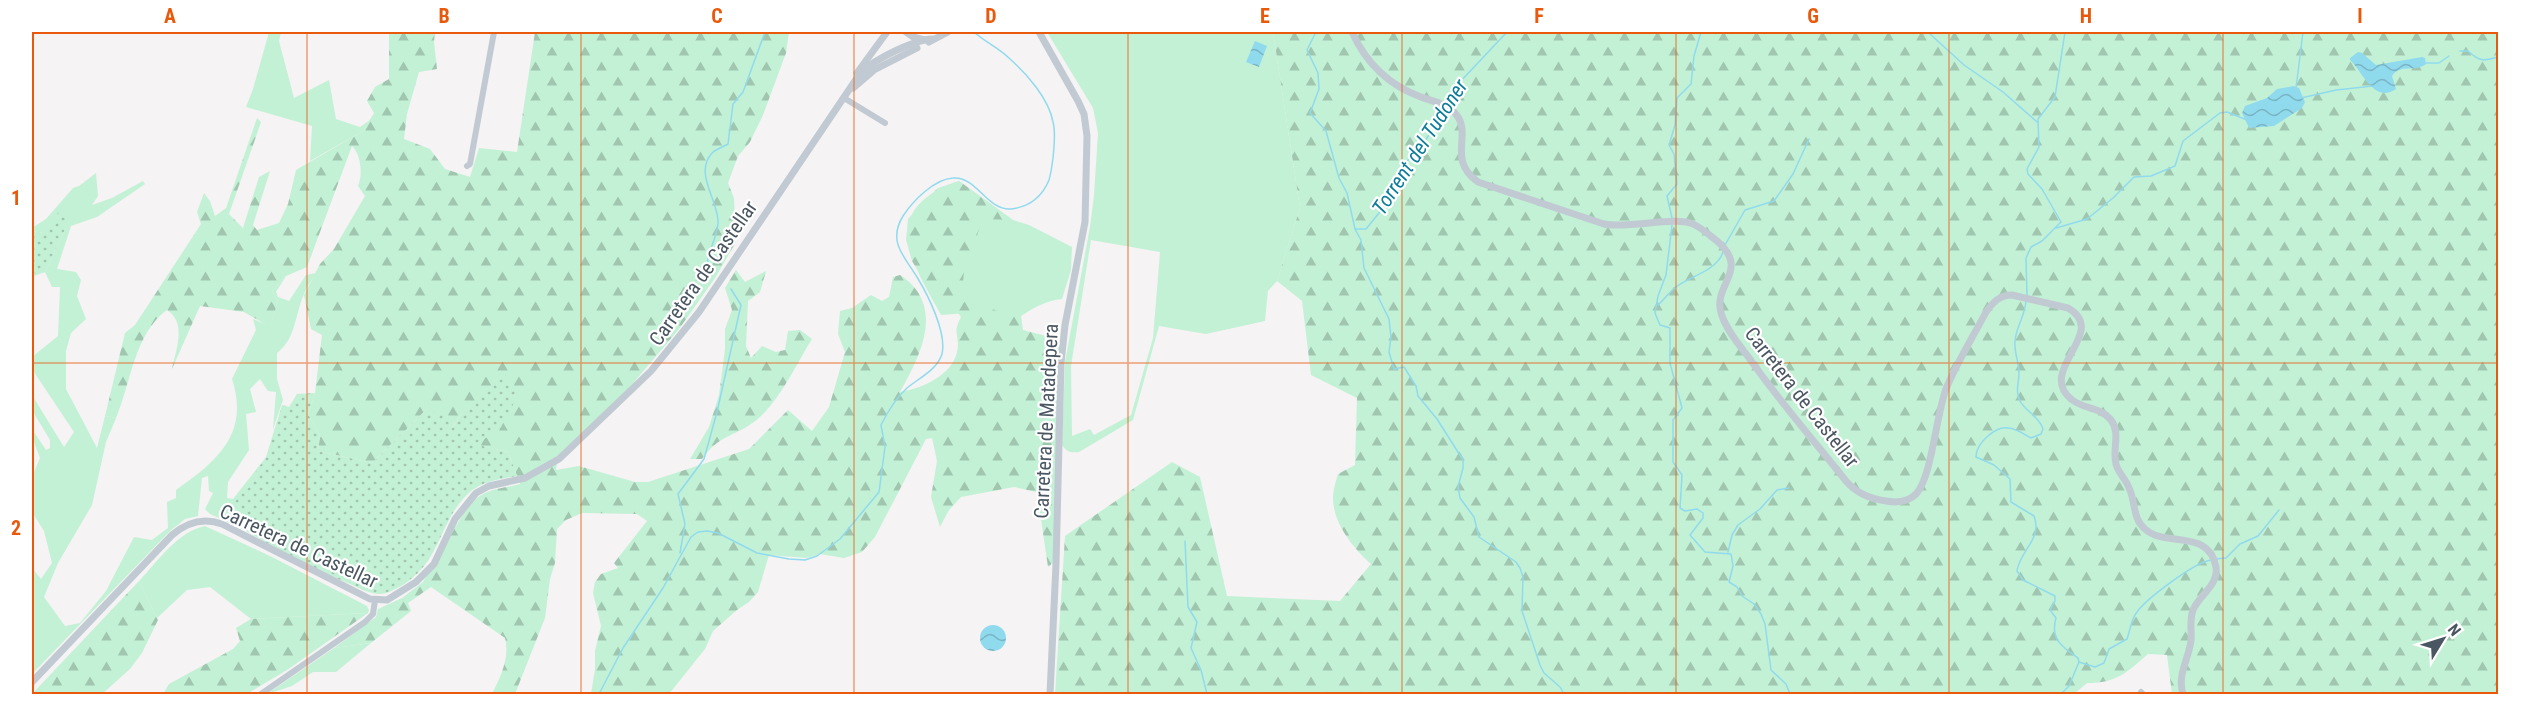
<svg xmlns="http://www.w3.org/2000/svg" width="2530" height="726" viewBox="0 0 2530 726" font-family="'Roboto Condensed',sans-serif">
  <defs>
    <pattern id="forest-firs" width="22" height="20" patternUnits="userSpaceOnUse" patternTransform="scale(1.5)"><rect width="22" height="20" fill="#c3f1d5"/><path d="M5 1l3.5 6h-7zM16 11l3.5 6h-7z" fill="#a0c6b0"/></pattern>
    <pattern id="park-dots" width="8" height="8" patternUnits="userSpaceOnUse" patternTransform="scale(1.5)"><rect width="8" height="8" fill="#c3f1d5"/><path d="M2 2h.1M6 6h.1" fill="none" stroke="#a0c6b0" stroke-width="1.8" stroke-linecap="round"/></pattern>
    <pattern id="water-waves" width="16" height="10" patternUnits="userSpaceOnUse" patternTransform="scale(1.5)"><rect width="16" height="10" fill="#90daee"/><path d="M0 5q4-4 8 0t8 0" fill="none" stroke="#78b4c4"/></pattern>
  </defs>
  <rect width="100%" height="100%" fill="#f5f3f3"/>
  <!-- grass -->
  <g fill="#c3f1d5" fill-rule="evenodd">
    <polygon points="269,32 281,32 279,41 294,98 329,80 336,119 360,127 370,120 363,131 310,161 312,126 246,107 253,89"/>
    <path d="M1047 32H1273L1300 208 1277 281 1268 291 1265 321 1206 334 1159 326 1133 420 1079 452C1070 453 1067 452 1062 445L1065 362 1090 227 1094 195 1098 133 1093 108ZM1091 240 1160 252 1153 338 1131 415 1094 435 1090 429 1072 436 1071 366Z"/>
    <path d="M96 173 98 196 92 205 112 198 143 181 145 184 97 217 71 226 57 269 76 272 81 280 77 296 86 319 71 333 66 351V389L97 448 105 416 116 418 106 442 92 505 58 563 44 597 65 626 80 623 106 591 134 537 152 540 168 528 167 502 176 498V490C217 461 250 434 232 379L256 330 253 319 270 326 278 301 272 291 286 276 276 292 278 297 289 301 306 275 316 273C312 280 307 286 304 294 295 314 296 339 277 353V379L283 400 273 429 276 392 268 391 260 379 250 389 256 412 246 414 249 450 228 482 227 498 233 499 266 457 235 503 244 530 210 514 205 509 213 493 209 491 208 476 202 478 198 516 185 519 170 531 32 674V568L41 579 52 563 44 531 32 512V477L40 458 32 437V429L46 450 50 448V440L32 410V395L64 447 74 432 32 369V357L58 336 60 287H52L45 272 70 219 43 233 32 231V228L46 219 73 188 79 186Z"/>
    <path d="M959 181 1013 220 1029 225 1072 247 1071 270 1062 299C1046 300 1026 311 1014 322L969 313 941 315C911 261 877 209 959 181Z"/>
    <path d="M205 526 270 556 367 606 369 610 368 613 251 619 210 587 187 590 157 618 139 581C158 561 177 532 205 526Z"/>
    <polygon points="371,643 336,672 313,672 292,686 267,694 334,648"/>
  </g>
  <!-- forest -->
  <g fill="url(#forest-firs)">
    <path d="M389 32H435L434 42 437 69 419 72 407 114 404 139 430 149 445 169 470 177 479 148 517 152 535 32H789L786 53 763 115 750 142 738 156 728 183 734 198 736 242 715 278 679 329 629 388 558 457 556 470 579 466 635 482H648L749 449 788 410 812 431 829 407 845 352 838 334 840 311 852 308 871 295 882 301 889 297 893 277 900 275C946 305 921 355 900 392 924 388 958 373 958 344 957 330 954 331 961 317L949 301 926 284 912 261 906 240 908 219 922 203 938 188 959 181 1013 220 983 219 964 271 963 283 955 285 956 295 1000 312 1021 316 1023 330 1046 336 1059 347 1054 562 1048 567 1037 492 1014 487 961 497 949 510 940 527 931 497 937 461 932 438 926 439 875 537 862 552 844 558 820 554 807 558 769 555 758 592 749 602 737 610 713 631 705 649 669 694H591L595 669V651L601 626 593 593 595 582 601 574 618 568 614 563 647 521 637 514 582 513 566 520 557 529 555 563 550 579 545 618 515 694H492C501 676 510 657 505 638L431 587 408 603 411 611 371 643 334 648 376 617 378 609 402 598 423 582 466 509C483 488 496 490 520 484L508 452 473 444 463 412 451 429 426 410 372 463 318 451 320 436 308 414 315 393 322 335 311 329 304 295 320 264 334 249 365 196 358 186C363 174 361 155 352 146L307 267 286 276 272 291 278 301 270 327 244 312 200 306 172 369C176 349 187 323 167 310 134 334 131 383 116 418L105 416 125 333 135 325 201 224 197 212 204 193 210 201 215 216 226 208 257 118 261 122 229 214 243 228 259 177 270 171 253 225 257 230 279 223 288 204 296 170 363 131 374 113 367 101 375 87 389 79Z"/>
    <path d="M1273 32H2498V694H2172L2167 655 2148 654C2126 673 2117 683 2087 683L2074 694H1055L1065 536 1172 462 1200 477 1227 596 1340 601 1371 564C1353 548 1333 523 1333 498 1333 490 1336 481 1338 474L1355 465 1357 398 1311 375 1302 301 1277 281 1300 208Z"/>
    <path d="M736 270 745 282 766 271 760 292 748 301 746 346 751 358 762 346 776 352 785 350 788 331 800 330 812 339C795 366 779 403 754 422 733 437 719 435 702 459H690L709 427 719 395 725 349V329L732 310 725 288Z"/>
    <polygon points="139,581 158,620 142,653 130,669 102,694 32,694"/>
    <polygon points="368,613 287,670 247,694 163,694 169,684 233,649 240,641 236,628 251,619"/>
  </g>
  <!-- park -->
  <g fill="url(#park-dots)">
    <polygon points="61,209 70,219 45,272 34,276 32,275 32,231 43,233"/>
    <path d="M504 373 519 393 499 431 474 444 508 452 517 476C501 479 483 481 470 492 437 522 443 561 401 586 395 589 387 594 380 594 370 594 359 588 350 584 313 569 279 550 244 530L234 503 266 457 282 405 289 407 297 394 315 393 308 414 320 436 318 451 372 463 426 410 450 416 452 428 463 412Z"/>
  </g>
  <!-- water -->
  <g fill="url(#water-waves)">
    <polygon points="1255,41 1267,46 1259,67 1246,62"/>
    <path d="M2358 52 2362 53 2376 65 2422 57 2425 58 2426 64C2415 73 2401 63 2392 76L2396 89C2374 104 2363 72 2350 60V58Z"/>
    <polygon points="2294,86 2299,88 2305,102 2302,108 2274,126 2249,128 2242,113 2245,106 2267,98 2277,89"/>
    <circle cx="993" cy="638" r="13"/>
  </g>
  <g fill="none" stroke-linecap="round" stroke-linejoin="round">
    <!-- stream -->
    <g stroke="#90daee" stroke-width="1.5">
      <polyline points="1316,32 1307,50 1318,73 1319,89 1310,113 1326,131 1339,178 1347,193 1355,229 1361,240 1364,268 1389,319 1391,337 1389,352 1394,369 1404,367 1416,386 1418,396 1437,419 1463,460 1463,468 1458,487 1460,498 1474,517 1479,537 1516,562 1520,568 1523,577 1522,611 1540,665 1544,673 1560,687 1564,694"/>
      <polyline points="1929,33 1964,65 2003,92 2037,122"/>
      <path d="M2460 51H2468C2480 62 2483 61 2498 57"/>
      <polyline points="2426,63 2439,63 2449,56"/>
      <polyline points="2296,88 2303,32"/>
      <polyline points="2301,98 2336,90 2373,86"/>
      <polyline points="1448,105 1459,83 1507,32"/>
      <polyline points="1672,218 1667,196 1677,184 1674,154 1669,145 1675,125 1677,98 1691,84 1694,56 1701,32"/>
      <polyline points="1672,225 1666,275 1658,296 1655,313 1660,325 1670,328 1670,363 1682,408 1673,420 1673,462 1682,475 1680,508 1685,511 1697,509 1703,513 1703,518 1690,535 1705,552 1731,554 1733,566 1729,582 1737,587 1742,596 1754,604 1761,614 1765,624 1771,670 1786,684 1790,694"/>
      <polyline points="2056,228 2087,219 2113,198 2134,177 2151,176 2175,166 2183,141 2220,113 2227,112 2247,120"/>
      <polyline points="1355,229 1366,229 1387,203 1406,162 1420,149 1445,109"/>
      <polyline points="1725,245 1745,210 1774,201 1793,174 1809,139"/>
      <path d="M709 275 707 273C705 255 716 242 718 224 720 202 693 174 712 153 716 149 723 147 728 144L733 104 743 92 765 32"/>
      <polyline points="2027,296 2026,258 2031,247 2042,241 2061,222 2042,189 2028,174 2027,169 2039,147 2038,119 2055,97 2065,32"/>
      <path d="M2026 301C2025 316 2016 327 2015 341 2014 353 2019 362 2019 373 2019 382 2015 392 2020 401 2026 412 2039 416 2043 429L2041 434 2031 438C2024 434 2017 429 2009 428 1995 425 1976 444 1976 457L1994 465 2010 479 2011 502 2034 516C2043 539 2020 550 2017 571L2023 580 2055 596V601L2050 610 2056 618C2050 639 2062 647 2078 658L2079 662"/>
      <path d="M1658 305C1665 299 1669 292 1676 287 1690 276 1717 271 1723 252"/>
      <polyline points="1185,541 1188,607 1197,622 1191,648 1201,670 1207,694"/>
      <polyline points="1728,552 1732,535 1738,525 1760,509 1777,490 1789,488"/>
      <polyline points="680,553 685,524 678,494 704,459 717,412 741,305 731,289"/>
      <polyline points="2215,559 2226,558 2240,544 2258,536 2279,510"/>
      <path d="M599 694 623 648 663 588 691 537 698 532 707 531 718 533 757 553 789 559 805 560 817 556 840 539 879 492 885 447 881 425C887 413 897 397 907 388 919 378 937 370 942 354 947 333 928 295 917 277 905 257 887 242 903 216 913 201 934 179 953 178 977 176 987 211 1011 209 1029 207 1042 197 1049 180 1051 173 1052 166 1053 158 1054 147 1056 133 1053 122 1049 99 1027 74 1010 59 999 48 985 42 974 32"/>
      <path d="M2061 694 2069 686 2079 662 2095 667 2104 663 2109 649 2127 639C2130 631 2131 619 2137 612 2146 599 2195 562 2211 560"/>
    </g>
    <!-- minor -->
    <g stroke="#c1cad2" stroke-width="6">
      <polyline points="844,98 885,123"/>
      <polyline points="467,166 470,164 494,32"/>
      <polyline points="2141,692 2143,694"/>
      <polyline points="261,694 365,622 373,614 375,600"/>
    </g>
    <!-- tertiary -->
    <g stroke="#c1cad2" stroke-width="7">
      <polyline points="906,32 913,37 924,40"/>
      <polyline points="1039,32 1078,101 1084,114 1087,136 1085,222 1065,325 1061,363 1056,564 1050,694"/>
      <path d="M1352 32C1366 63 1388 85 1421 97 1431 101 1446 103 1454 112 1475 133 1445 158 1478 182L1604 224C1631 229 1676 215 1695 225 1703 229 1710 236 1717 241 1752 271 1710 285 1722 316 1728 333 1742 348 1752 362 1781 403 1815 442 1846 481 1856 493 1871 499 1886 501 1897 503 1908 502 1916 494 1932 477 1936 415 1946 389 1957 362 1973 337 1986 312 1993 302 2000 295 2012 295L2068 308C2110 332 2036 370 2071 399 2082 409 2101 407 2111 420 2121 433 2112 449 2116 464 2118 473 2126 479 2129 488 2136 502 2132 518 2145 529 2165 548 2209 528 2216 567 2219 585 2199 595 2193 610 2189 621 2192 631 2191 641 2188 661 2177 675 2183 694"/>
      <polyline points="929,42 948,32"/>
      <polyline points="857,73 887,32"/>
      <polyline points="853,88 874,70 917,48"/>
      <path d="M32 682 172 535C187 522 203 517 222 524L370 599 387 600 416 582 434 564 455 519 476 493 489 486 525 478 559 459 651 371 699 312 861 72C876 59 913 40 932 39"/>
    </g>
  </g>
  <!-- grid -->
  <path fill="none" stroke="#e8590c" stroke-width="1.5" stroke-opacity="0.55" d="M307 32V694M581 32V694M854 32V694M1128 32V694M1402 32V694M1676 32V694M1949 32V694M2223 32V694M32 363H2498"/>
  <g text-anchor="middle" stroke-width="4.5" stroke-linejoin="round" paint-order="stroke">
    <!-- street labels -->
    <g font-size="20" fill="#4a5661" stroke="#fff">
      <text transform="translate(703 273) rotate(-55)" y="7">Carretera de Castellar</text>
      <text transform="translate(1802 397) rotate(52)" y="7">Carretera de Castellar</text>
      <text transform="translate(1046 421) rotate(-87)" y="7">Carretera de Matadepera</text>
      <text transform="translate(299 546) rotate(25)" y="7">Carretera de Castellar</text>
    </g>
    <!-- water labels -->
    <g font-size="21" font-style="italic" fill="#0c7c9b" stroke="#fff">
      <text transform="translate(1420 147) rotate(-57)" y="7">Torrent del Tudoner</text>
    </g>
  </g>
  <!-- border -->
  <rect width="2530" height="726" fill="none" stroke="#ffffff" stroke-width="66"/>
  <!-- north arrow -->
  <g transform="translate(2443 639) rotate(52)" stroke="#ffffff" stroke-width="4.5" paint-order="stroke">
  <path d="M0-4.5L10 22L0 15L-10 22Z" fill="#4a5661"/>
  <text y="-9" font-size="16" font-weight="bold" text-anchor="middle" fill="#4a5661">N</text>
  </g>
  <rect x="33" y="33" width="2464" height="660" fill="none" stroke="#e8590c" stroke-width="2"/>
  <g font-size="20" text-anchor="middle" font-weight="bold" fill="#e8590c">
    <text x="170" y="23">A</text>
    <text x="444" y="23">B</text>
    <text x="717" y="23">C</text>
    <text x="991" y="23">D</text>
    <text x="1265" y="23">E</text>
    <text x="1539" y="23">F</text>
    <text x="1813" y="23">G</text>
    <text x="2086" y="23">H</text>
    <text x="2360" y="23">I</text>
    <text x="16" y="205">1</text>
    <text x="16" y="535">2</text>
  </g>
</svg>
